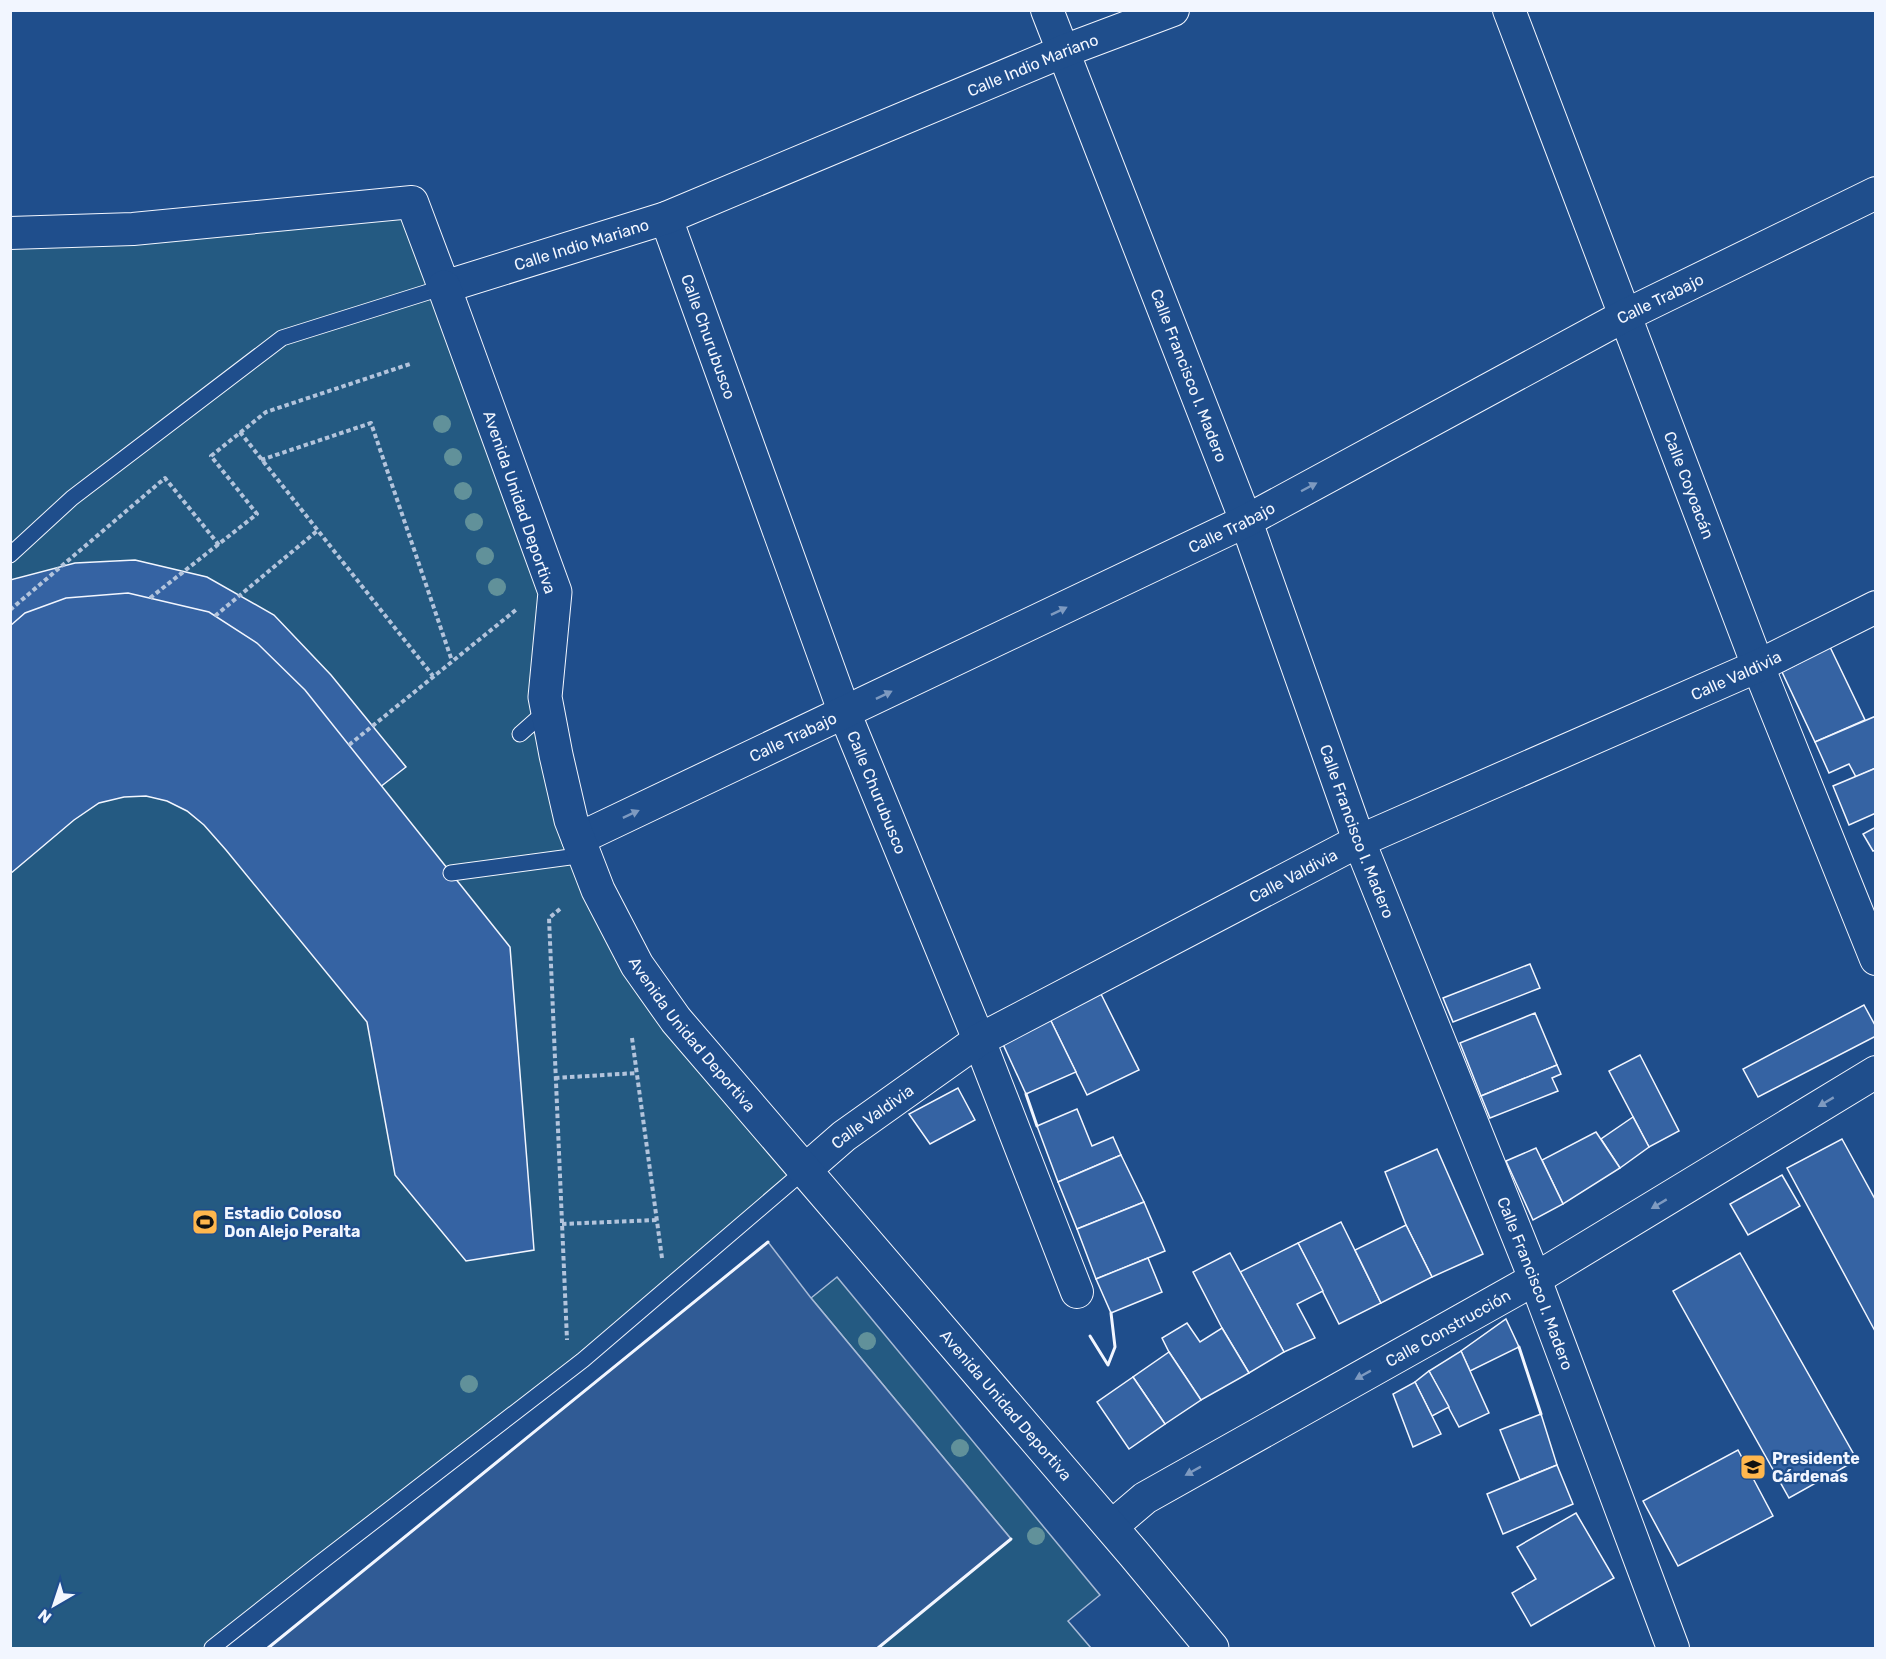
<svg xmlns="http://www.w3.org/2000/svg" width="1886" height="1659" viewBox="0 0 1886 1659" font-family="Rubik,sans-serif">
  <rect width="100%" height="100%" fill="#1f4e8c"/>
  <!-- green -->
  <g fill="#245a82" stroke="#a8bbd7" stroke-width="1.5">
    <polygon points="412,202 555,592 545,697 598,890 805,1170 768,1202 212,1648 11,1648 10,233"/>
    <polygon points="837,1277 1100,1595 1068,1621 1091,1648 878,1648 1011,1539 811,1298"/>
  </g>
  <!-- parking -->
  <polygon fill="#305b95" stroke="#a8bbd7" stroke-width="1.5" points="768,1242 811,1298 1011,1539 878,1648 268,1648"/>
  <!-- building -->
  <g fill="#3563a3" stroke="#f2f6ff" stroke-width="1.5">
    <polygon points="135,560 207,577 274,615 331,675 406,767 291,856 209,758 186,734 156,715 116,705 86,704 50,718 10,750 10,580 75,563"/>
    <polygon points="128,593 209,612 257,643 305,690 510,947 534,1250 466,1261 395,1175 367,1022 226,850 204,825 187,811 167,801 146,796 124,797 99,803 74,820 10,874 10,626 25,613 66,598"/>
    <polygon points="1830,647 1865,720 1815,742 1782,672"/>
    <polygon points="1876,716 1876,768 1856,777 1849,764 1829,773 1815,742"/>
    <polygon points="1876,768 1876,813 1849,825 1833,786"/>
    <polygon points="1876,827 1876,850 1873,851 1863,834"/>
    <polygon points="1530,964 1540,988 1453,1022 1443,998"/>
    <polygon points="1101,994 1139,1070 1087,1095 1050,1019"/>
    <polygon points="1864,1005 1876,1027 1876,1036 1758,1097 1743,1069"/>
    <polygon points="1535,1013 1557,1065 1481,1096 1460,1043"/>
    <polygon points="1050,1019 1076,1072 1026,1094 1002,1042"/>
    <polygon points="1640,1055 1679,1131 1649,1147 1609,1071"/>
    <polygon points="1557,1065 1561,1074 1552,1078 1558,1091 1490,1118 1481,1096"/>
    <polygon points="958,1088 975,1120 930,1144 909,1114"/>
    <polygon points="1077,1109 1092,1146 1113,1137 1121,1155 1058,1182 1037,1126"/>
    <polygon points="1633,1117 1649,1147 1620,1168 1601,1139"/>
    <polygon points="1596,1132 1620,1168 1563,1204 1542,1160"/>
    <polygon points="1842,1139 1876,1201 1875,1331 1787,1168"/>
    <polygon points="1536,1148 1563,1204 1533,1220 1506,1161"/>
    <polygon points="1437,1149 1483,1254 1432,1277 1406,1225 1385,1172"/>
    <polygon points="1121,1155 1144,1202 1077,1229 1058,1182"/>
    <polygon points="1782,1175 1800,1206 1748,1235 1730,1204"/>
    <polygon points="1144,1202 1165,1251 1096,1279 1077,1229"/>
    <polygon points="1341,1222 1381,1303 1339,1324 1298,1243"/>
    <polygon points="1406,1225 1432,1277 1381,1303 1355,1250"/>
    <polygon points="1298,1243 1323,1291 1297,1304 1315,1338 1284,1352 1240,1272"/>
    <polygon points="1230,1253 1284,1352 1249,1373 1222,1328 1193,1272"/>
    <polygon points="1740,1253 1857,1460 1789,1498 1673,1291"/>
    <polygon points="1148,1258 1162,1292 1111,1313 1096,1279"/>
    <polygon points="1506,1319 1519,1347 1470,1371 1461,1351"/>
    <polygon points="1187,1323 1200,1342 1222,1328 1249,1373 1201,1400 1169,1352 1162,1338"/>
    <polygon points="1461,1351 1489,1413 1459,1427 1429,1371"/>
    <polygon points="1169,1352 1201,1400 1165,1424 1133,1377"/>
    <polygon points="1429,1371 1449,1407 1432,1416 1415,1382"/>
    <polygon points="1133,1377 1165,1424 1129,1449 1097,1402"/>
    <polygon points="1415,1382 1441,1434 1413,1447 1393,1394"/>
    <polygon points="1541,1414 1557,1465 1520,1480 1500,1430"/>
    <polygon points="1738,1450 1773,1516 1678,1566 1643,1501"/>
    <polygon points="1557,1465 1573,1504 1503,1534 1487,1494"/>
    <polygon points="1576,1513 1614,1578 1531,1626 1512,1593 1536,1579 1517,1547"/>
  </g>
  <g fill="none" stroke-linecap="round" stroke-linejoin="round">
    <defs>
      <g id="lane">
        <polyline points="10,555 72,498 282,338 444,287"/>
        <polyline points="520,734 547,710"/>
        <polyline points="451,873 585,855"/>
        <polyline points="212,1648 316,1566 583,1360 805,1170"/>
      </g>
      <g id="street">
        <path id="s1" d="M1047 10 1246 521 1359 841 1535 1279 1673 1648"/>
        <path id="s2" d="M1509 10 1758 666 1876 959"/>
        <path id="s3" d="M666 218 845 714 979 1040 1077 1292"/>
        <path id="s4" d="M10 233 133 229 412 202 444 287 666 218 1064 51 1173 10"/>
        <path id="s5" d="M578 839 1246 521 1624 316 1876 193"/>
        <path id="s6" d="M805 1170 844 1136 979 1040 1359 841 1758 666 1876 607"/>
        <path id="s7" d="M1111 1527 1145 1498 1535 1279 1876 1072"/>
      </g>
      <g id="secondary">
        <path id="s8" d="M444 287 555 592 545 697 556 755 571 820 598 890 637 965 676 1020 1134 1554 1212 1648"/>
      </g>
    </defs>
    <!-- lane casing -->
    <use href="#lane" stroke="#f2f6ff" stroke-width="17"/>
    <!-- street casing -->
    <use href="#street" stroke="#f2f6ff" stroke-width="34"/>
    <!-- secondary casing -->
    <use href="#secondary" stroke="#f2f6ff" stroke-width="35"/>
    <!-- path -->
    <g stroke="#b3c4dc" stroke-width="4" stroke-dasharray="4.5 3" stroke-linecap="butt">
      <polyline points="240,432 433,676"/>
      <polyline points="261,460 371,423 452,661"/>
      <polyline points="150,598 257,514 211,456 266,412 410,364"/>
      <polyline points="10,610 165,478 219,545"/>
      <polyline points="215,616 317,531"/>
      <polyline points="349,745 517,609"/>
      <polyline points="560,909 549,918 567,1340"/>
      <polyline points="632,1038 662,1258"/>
      <polyline points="555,1078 637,1073"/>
      <polyline points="562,1224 657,1220"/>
    </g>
    <!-- lane -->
    <use href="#lane" stroke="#1f4e8c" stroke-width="15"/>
    <!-- street -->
    <use href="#street" stroke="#1f4e8c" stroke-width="32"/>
    <!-- secondary -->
    <use href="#secondary" stroke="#1f4e8c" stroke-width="33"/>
    <!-- wall -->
    <g stroke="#f2f6ff" stroke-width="3">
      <polyline points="1026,1094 1037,1126"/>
      <polyline points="1090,1336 1108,1365 1115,1347 1111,1313"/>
      <polyline points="1519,1347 1541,1414"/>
      <polyline points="268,1648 768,1242"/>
      <polyline points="878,1648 1011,1539"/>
    </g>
  </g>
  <!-- trees -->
  <g fill="#61919a">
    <circle cx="442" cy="424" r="9"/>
    <circle cx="453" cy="457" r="9"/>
    <circle cx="463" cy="491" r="9"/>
    <circle cx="474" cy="522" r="9"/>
    <circle cx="485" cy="556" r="9"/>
    <circle cx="497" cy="587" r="9"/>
    <circle cx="867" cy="1341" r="9"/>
    <circle cx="469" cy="1384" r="9"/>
    <circle cx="960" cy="1448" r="9"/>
    <circle cx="1036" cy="1536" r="9"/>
  </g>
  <!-- one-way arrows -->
  <defs><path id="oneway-solid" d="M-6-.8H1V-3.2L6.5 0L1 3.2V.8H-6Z" transform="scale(1.5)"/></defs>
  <g fill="#7e9ac0">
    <use href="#oneway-solid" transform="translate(1309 487) rotate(-28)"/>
    <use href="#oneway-solid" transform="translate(1059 611) rotate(-26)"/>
    <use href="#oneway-solid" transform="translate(884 695) rotate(-26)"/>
    <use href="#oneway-solid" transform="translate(631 814) rotate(-25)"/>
    <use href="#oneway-solid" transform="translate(1826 1102) rotate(149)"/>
    <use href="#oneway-solid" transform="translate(1659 1204) rotate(149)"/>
    <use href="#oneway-solid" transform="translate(1363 1375) rotate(151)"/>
    <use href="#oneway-solid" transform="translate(1193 1471) rotate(151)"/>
  </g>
  <!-- icons -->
  <defs>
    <symbol id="stadium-square" viewBox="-11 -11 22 22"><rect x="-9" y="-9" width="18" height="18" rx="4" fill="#ffb74d" stroke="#1f4e8c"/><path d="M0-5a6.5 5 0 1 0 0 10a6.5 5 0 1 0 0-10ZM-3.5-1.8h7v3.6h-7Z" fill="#111"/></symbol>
    <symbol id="school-square" viewBox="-11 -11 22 22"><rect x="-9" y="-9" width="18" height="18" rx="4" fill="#ffb74d" stroke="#1f4e8c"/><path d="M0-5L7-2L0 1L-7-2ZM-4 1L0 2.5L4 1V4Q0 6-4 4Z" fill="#111"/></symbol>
  </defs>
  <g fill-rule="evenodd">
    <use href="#stadium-square" x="190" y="1207" width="30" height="30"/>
    <use href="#school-square" x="1738" y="1452" width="30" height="30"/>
  </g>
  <g text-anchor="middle" stroke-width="4.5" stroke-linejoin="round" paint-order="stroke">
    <!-- street labels -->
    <g font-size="16" fill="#f2f6ff" stroke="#1f4e8c">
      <text dy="6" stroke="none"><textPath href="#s4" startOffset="1124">Calle Indio Mariano</textPath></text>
      <text dy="6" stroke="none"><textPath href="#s4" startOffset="638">Calle Indio Mariano</textPath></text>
      <text dy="6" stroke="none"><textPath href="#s5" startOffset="1210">Calle Trabajo</textPath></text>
      <text dy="6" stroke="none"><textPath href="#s3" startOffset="126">Calle Churubusco</textPath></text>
      <text dy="6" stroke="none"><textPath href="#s1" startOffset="392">Calle Francisco I. Madero</textPath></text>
      <text dy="6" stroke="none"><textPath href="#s2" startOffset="508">Calle Coyoacán</textPath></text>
      <text transform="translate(520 502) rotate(71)" y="6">Avenida Unidad Deportiva</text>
      <text dy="6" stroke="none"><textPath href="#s5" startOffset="724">Calle Trabajo</textPath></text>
      <text dy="6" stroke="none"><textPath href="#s6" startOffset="1058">Calle Valdivia</textPath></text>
      <text dy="6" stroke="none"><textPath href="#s5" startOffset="238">Calle Trabajo</textPath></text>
      <text dy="6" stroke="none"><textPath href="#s3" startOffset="612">Calle Churubusco</textPath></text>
      <text dy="6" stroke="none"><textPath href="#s1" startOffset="878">Calle Francisco I. Madero</textPath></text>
      <text dy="6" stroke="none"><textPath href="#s6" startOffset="572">Calle Valdivia</textPath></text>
      <text dy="6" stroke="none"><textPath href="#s8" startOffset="804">Avenida Unidad Deportiva</textPath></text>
      <text dy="6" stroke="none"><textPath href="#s6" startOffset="86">Calle Valdivia</textPath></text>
      <text dy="6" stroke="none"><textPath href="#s1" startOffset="1364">Calle Francisco I. Madero</textPath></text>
      <text dy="6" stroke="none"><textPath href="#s7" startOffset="392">Calle Construcción</textPath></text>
      <text dy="6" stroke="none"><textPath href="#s8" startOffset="1290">Avenida Unidad Deportiva</textPath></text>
    </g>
    <!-- poi labels -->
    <g font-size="16" font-weight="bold" fill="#f2f6ff" stroke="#1f4e8c" text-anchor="start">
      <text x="224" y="1219">Estadio Coloso<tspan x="224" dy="18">Don Alejo Peralta</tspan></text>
      <text x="1772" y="1464">Presidente<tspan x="1772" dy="18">Cárdenas</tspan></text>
    </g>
  </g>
  <!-- border -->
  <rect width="1886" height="1659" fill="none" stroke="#f2f6ff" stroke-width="24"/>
  <!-- north arrow -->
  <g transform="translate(54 1605) rotate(219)" stroke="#1f4e8c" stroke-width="4.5" paint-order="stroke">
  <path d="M0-4.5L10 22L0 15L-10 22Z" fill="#f2f6ff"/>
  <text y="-9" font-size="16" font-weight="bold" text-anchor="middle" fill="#f2f6ff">N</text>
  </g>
</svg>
